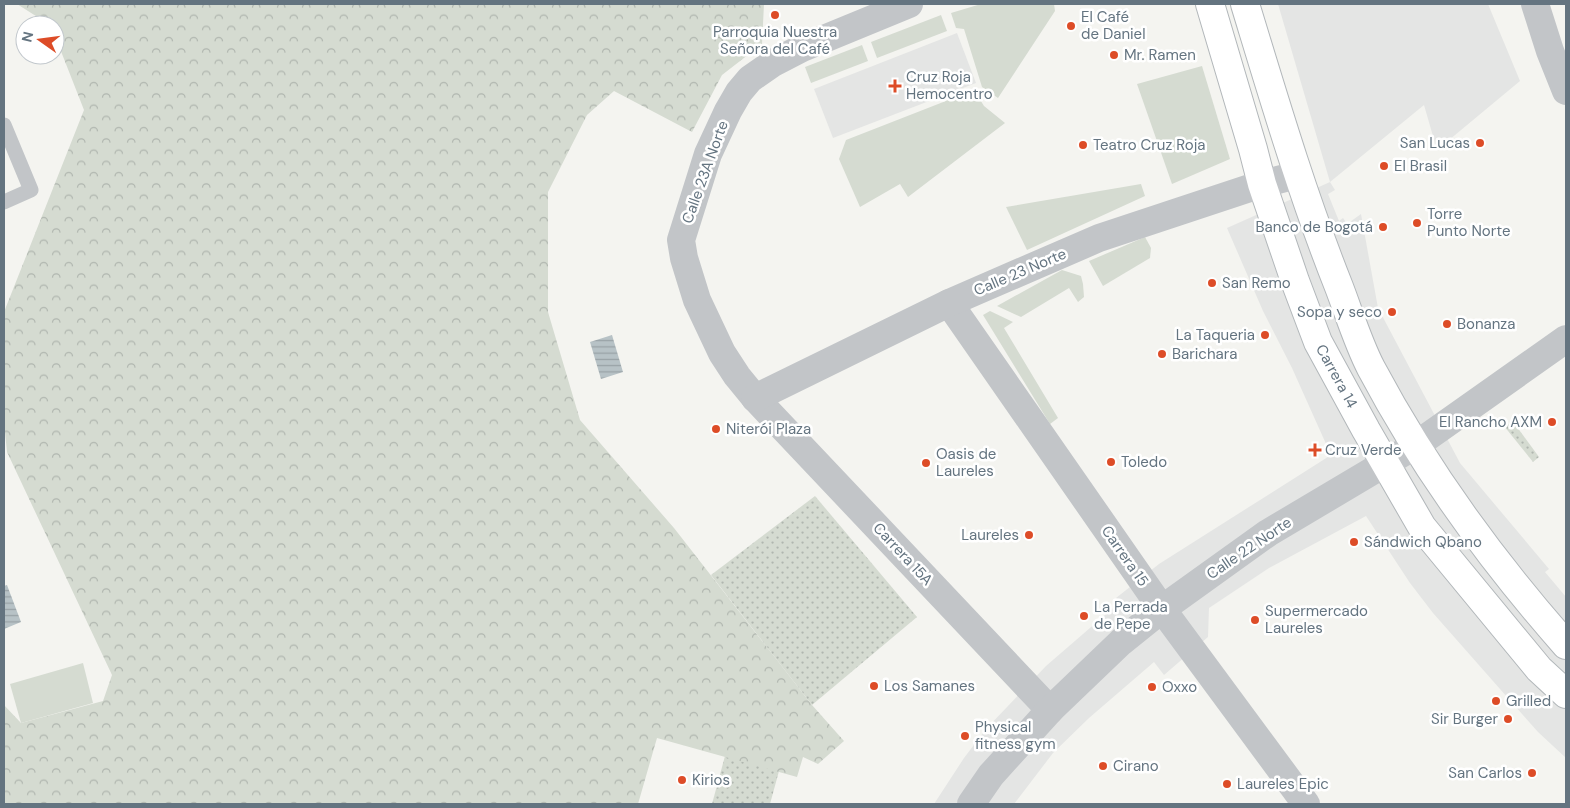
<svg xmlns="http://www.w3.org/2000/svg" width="1570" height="808" viewBox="0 0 1570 808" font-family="'DM Sans',sans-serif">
  <defs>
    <pattern id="grass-dots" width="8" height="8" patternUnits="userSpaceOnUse" patternTransform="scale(1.25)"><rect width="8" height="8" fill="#d5dbd1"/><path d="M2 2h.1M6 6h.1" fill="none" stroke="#b0b6af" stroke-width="1.8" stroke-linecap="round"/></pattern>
    <pattern id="forest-crowns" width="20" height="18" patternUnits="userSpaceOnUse" patternTransform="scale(1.25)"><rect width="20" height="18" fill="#d5dbd1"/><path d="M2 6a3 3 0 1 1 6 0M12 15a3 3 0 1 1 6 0" fill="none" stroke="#b0b6af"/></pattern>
    <pattern id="water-rules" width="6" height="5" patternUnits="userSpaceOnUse" patternTransform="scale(1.25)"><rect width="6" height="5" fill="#b7c2c6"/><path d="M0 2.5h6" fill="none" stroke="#98a2a6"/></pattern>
  </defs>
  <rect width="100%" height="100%" fill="#f4f4f0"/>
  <!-- built -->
  <g fill="#e4e5e4">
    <polygon points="1278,4 1488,4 1520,81 1437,150 1424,105 1330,182 1335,190 1328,194 1339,221 1343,218 1347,224 1361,214 1378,308 1460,463 1549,569 1545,572 1566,597 1566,758 1538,732 1433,613 1410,583 1366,516 1269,568 1209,608 1208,637 1164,675 1154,662 1089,718 1053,753 1014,804 934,804 964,758 986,729 1046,666 1120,602 1116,598 1159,564 1331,455 1292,368 1263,311 1227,228 1330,182"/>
    <polygon points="957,33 976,83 833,138 814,89"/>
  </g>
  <!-- grass -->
  <g fill="url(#grass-dots)">
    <polygon points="1514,423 1539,457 1533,462 1504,426"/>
    <polygon points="815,496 917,617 812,705 711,575"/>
    <polygon points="725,756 779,771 770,804 712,804"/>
  </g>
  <!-- forest -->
  <polygon fill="url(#forest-crowns)" points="17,4 764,4 762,44 722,75 692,132 614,91 587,115 548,192 548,312 580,420 674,528 812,705 844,741 818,764 803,757 797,777 657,738 638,804 4,804 4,705 21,723 103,701 112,675 7,452 4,423 4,312 84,110 55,36 55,25 50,25"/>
  <!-- garden -->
  <g fill="#d5dbd1">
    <polygon points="981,4 1054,4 1055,11 998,98 982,87 964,29 956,28 951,13"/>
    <polygon points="941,15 947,31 877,58 871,42"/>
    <polygon points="862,45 868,61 811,83 805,67"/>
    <polygon points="1202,66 1230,159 1172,184 1137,84"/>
    <polygon points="974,90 984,106 1005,123 908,197 900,184 860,207 839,159 846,140"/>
    <polygon points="1141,184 1145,196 1027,250 1006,207"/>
    <polygon points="1145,237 1151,248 1150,258 1103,286 1089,261"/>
    <polygon points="1062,270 1081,276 1083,284 1084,297 1078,302 1069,288 1021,317 997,306"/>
    <polygon points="990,311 1013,322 1004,328 1058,418 1050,424 983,315"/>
    <polygon points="83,663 93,703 21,723 10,684"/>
  </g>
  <!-- water -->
  <g fill="url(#water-rules)">
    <polygon points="612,335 623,372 601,379 590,342"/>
    <polygon points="7,585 21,622 4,629 4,586"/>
  </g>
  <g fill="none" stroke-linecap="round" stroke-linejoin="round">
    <defs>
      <g id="secondary">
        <path id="s1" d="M1210 4 1253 149 1262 184 1295 281 1318 342 1366 430 1422 527 1539 669 1566 694"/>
        <path d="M1245 4C1274 99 1302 194 1339 287 1349 313 1358 343 1371 368 1424 468 1491 560 1566 645"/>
      </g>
    </defs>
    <!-- secondary casing -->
    <use href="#secondary" stroke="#b2b7ba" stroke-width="30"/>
    <!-- service -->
    <polyline stroke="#c2c5c8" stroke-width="15" points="4,125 31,190 4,202"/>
    <!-- minor -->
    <g stroke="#c2c5c8" stroke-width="28">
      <polyline points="909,4 802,48 773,63 750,79 739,92 728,111 708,154 681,240 684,258 697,300 722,353 737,376 755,398 1050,710"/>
      <polyline points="1535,4 1550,51 1566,91"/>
      <polyline points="949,303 1162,609 1121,642 1050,710 991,775 971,804"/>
      <polyline points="755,398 949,303 1099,238 1262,184 1297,175"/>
    </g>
    <!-- tertiary -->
    <polyline stroke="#c2c5c8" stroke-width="28" points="1306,804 1162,609 1268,533 1416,445 1566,339"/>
    <!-- secondary -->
    <use href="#secondary" stroke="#fff" stroke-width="28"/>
  </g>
  <!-- markers -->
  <g fill="#dd4c27" stroke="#fff" stroke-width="2">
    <circle cx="775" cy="15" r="5"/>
    <circle cx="1071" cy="26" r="5"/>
    <circle cx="1114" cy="55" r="5"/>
    <path d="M892.5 78.5h5v5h5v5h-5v5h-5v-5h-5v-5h5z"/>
    <circle cx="1480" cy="143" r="5"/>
    <circle cx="1083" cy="145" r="5"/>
    <circle cx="1384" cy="166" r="5"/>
    <circle cx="1417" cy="223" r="5"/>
    <circle cx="1383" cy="227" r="5"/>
    <circle cx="1212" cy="283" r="5"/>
    <circle cx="1392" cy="312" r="5"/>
    <circle cx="1447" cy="324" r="5"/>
    <circle cx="1265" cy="335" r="5"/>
    <circle cx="1162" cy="354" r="5"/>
    <circle cx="1552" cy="422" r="5"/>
    <circle cx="716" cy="429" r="5"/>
    <path d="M1312.5 442.5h5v5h5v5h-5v5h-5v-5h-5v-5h5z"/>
    <circle cx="1111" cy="462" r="5"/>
    <circle cx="926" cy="463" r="5"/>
    <circle cx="1029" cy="535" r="5"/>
    <circle cx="1354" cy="542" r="5"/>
    <circle cx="1084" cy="616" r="5"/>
    <circle cx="1255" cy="620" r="5"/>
    <circle cx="874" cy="686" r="5"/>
    <circle cx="1152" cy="687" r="5"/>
    <circle cx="1496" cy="701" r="5"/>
    <circle cx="1508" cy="719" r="5"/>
    <circle cx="965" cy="736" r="5"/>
    <circle cx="1103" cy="766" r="5"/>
    <circle cx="1532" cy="773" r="5"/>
    <circle cx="682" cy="780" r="5"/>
    <circle cx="1227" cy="784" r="5"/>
  </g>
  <g text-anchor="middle" stroke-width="5" stroke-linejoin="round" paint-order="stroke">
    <!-- poi labels -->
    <g font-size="15" fill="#647480" stroke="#fff" text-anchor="start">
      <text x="1081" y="22">El Café<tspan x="1081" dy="17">de Daniel</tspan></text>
      <text x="775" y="37" text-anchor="middle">Parroquia Nuestra<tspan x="775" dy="17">Señora del Café</tspan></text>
      <text x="1124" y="60">Mr. Ramen</text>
      <text x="906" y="82">Cruz Roja<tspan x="906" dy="17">Hemocentro</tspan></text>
      <text x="1470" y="148" text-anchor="end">San Lucas</text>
      <text x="1093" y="150">Teatro Cruz Roja</text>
      <text x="1394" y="171">El Brasil</text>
      <text x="1427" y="219">Torre<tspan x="1427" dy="17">Punto Norte</tspan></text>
      <text x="1373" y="232" text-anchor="end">Banco de Bogotá</text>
      <text x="1222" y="288">San Remo</text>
      <text x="1382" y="317" text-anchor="end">Sopa y seco</text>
      <text x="1457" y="329">Bonanza</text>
      <text x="1255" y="340" text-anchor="end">La Taqueria</text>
      <text x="1172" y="359">Barichara</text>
      <text x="1542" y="427" text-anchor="end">El Rancho AXM</text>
      <text x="726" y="434">Niterói Plaza</text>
      <text x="1325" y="455">Cruz Verde</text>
      <text x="936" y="459">Oasis de<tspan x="936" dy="17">Laureles</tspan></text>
      <text x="1121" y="467">Toledo</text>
      <text x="1019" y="540" text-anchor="end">Laureles</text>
      <text x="1364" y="547">Sándwich Qbano</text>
      <text x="1094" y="612">La Perrada<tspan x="1094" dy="17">de Pepe</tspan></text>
      <text x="1265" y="616">Supermercado<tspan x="1265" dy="17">Laureles</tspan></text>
      <text x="884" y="691">Los Samanes</text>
      <text x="1162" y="692">Oxxo</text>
      <text x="1506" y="706">Grilled</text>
      <text x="1498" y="724" text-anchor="end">Sir Burger</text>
      <text x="975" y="732">Physical<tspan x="975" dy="17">fitness gym</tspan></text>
      <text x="1113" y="771">Cirano</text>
      <text x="1522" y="778" text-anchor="end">San Carlos</text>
      <text x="692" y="785">Kirios</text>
      <text x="1237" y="789">Laureles Epic</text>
    </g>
    <!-- street labels -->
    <g font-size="15" fill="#647480" stroke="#fff">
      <text transform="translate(705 172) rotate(-70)" y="5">Calle 23A Norte</text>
      <text transform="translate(1020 272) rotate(-23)" y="5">Calle 23 Norte</text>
      <text dy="5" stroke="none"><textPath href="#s1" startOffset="394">Carrera 14</textPath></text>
      <text transform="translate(1249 548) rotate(-34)" y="5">Calle 22 Norte</text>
      <text transform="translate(903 554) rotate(47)" y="5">Carrera 15A</text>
      <text transform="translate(1125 556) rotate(55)" y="5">Carrera 15</text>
    </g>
  </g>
  <!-- border -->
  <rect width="1570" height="808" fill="none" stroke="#647480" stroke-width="10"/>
  <!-- north arrow -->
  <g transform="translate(40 40) rotate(284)"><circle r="24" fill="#ffffff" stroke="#c1c7cc"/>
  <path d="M0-4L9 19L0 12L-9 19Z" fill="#dd4c27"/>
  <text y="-8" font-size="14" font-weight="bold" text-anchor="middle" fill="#647480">N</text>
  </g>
</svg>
